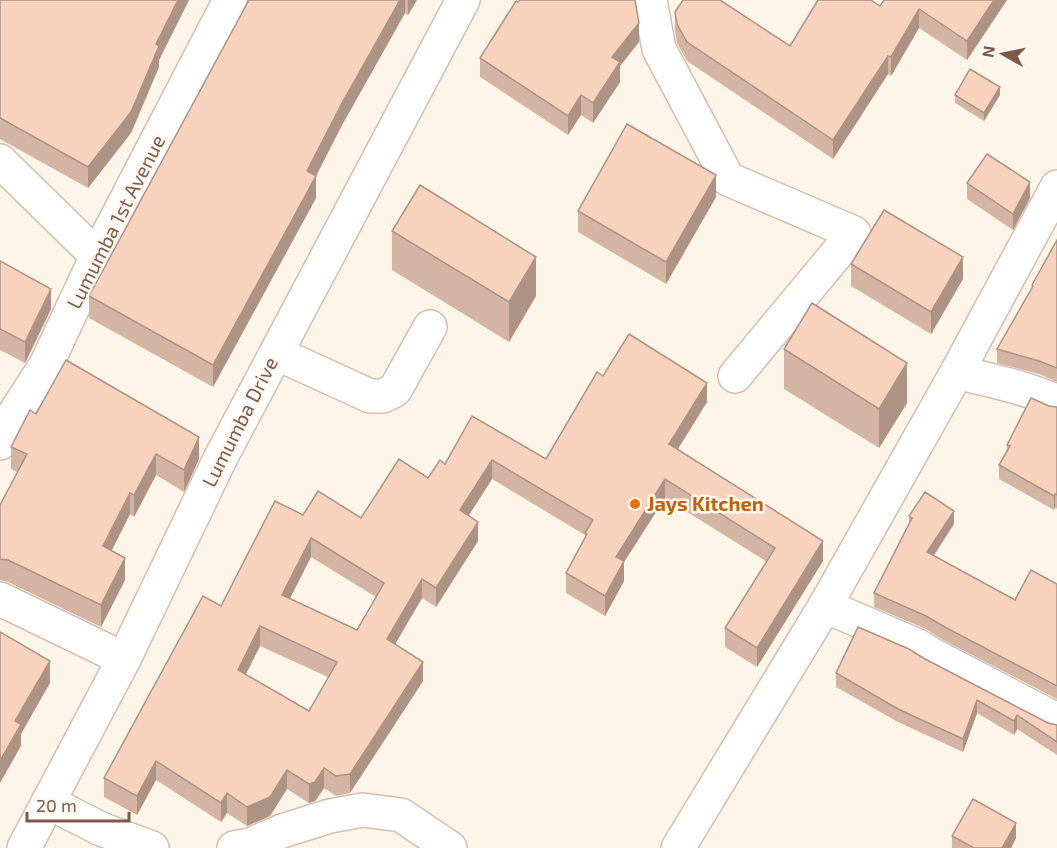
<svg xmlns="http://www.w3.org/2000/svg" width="1057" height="848" viewBox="0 0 1057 848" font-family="'Exo 2',sans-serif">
  <rect width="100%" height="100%" fill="#fef5e9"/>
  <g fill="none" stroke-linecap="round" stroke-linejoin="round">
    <defs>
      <g id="minor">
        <polyline points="650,0 659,49 728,179 854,233 735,376"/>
        <polyline points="0,161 97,256"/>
        <polyline points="276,353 370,396 383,396 395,390 430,327"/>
        <path d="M957 372C991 381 1026 387 1057 402"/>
        <polyline points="0,443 13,416 46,365 97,256 230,0"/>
        <polyline points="0,599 124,659"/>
        <polyline points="825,606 918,646 934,656 1057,720"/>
        <polyline points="48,802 101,829 152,848"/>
        <polyline points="24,848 124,659 220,459 463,0"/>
        <polyline points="234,848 250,845 282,831 330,816 363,810 401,815 450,848"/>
        <polyline points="678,848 825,606 957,372 1057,187"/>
      </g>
    </defs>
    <!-- minor casing -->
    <use href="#minor" stroke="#d5beaf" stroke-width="36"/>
    <!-- minor -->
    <use href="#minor" stroke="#fff" stroke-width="33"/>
  </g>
  <!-- wall -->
  <g fill="#d4b5a3" fill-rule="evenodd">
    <polygon points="0,0 189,0 159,60 159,67 131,133 88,188 0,139"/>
    <polygon points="249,0 417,0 408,15 405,13 342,125 316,176 316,198 213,387 89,318 89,296"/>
    <polygon points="1007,0 967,60 919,28 891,76 888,74 833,159 687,61 677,43 675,31 675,12 790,46 880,6"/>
    <polygon points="518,2 639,42 620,66 620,82 593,123 581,115 568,135 480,77 480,58"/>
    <polygon points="955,95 1000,95 984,121 955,103"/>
    <polygon points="967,183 1030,198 1013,230 967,199"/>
    <polygon points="716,197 666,284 578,232 578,211"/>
    <polygon points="392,231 536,296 509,342 392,270"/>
    <polygon points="1057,240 1057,382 1039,374 997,363 997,349 1032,289 1032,285"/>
    <polygon points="0,261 51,309 25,363 0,350"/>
    <polygon points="851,264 963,279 931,334 851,286"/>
    <polygon points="784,349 907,403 879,448 784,389"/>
    <path d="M603 376 707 402 678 449 823 561 757 667 725 647V628L767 562 665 498 624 562V581L605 616 566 593V573L585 538V535L492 479 469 515 478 541 436 607 422 598 395 644 423 681 350 793 336 796 324 788 315 801 309 803 287 789 270 816 247 826 227 813 221 822 156 780 137 815 104 797V778L221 606 303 515 361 518 428 478 445 464 472 416 546 459ZM311 557 376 597 357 630 290 598ZM260 646 328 677 309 711 245 675Z"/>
    <polygon points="1049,406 1057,407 1057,509 1055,507 1054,510 999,479 999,465 1007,450 1007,445"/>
    <polygon points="36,414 199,459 184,492 156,475 134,517 130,514 111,551 125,580 101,627 8,582 0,580 0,505 17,472 11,469 11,447"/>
    <polygon points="909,516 954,524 934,556 1015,600 1057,584 1057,699 943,640 926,629 874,607 874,593 909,523"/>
    <polygon points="925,659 1048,723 1057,725 1057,755 1017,729 1014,735 977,713 963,752 898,722 836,687 836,673"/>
    <polygon points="952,836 1016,838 1011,848 952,848"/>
  </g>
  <!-- shaded-wall -->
  <g fill="#ad9384">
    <polygon points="178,0 189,0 159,60 159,67 131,133 88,188 88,167 156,44"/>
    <polygon points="400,0 405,0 405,13 342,125 316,176 316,198 213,387 213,365 307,171 342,103"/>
    <polygon points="408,0 417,0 408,15"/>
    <polygon points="994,0 1007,0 967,60 967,41"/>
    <polygon points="919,9 919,28 891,76 891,57"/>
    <polygon points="639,23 639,42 620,66 620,82 593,123 593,103 612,57"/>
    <polygon points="888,56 888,74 833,159 833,140"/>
    <polygon points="1000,87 1000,95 984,121 984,113"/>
    <polygon points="581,95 581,115 568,135 568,116"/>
    <polygon points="716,175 716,197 666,284 666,262"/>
    <polygon points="1030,182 1030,198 1013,230 1013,214"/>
    <polygon points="536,257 536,296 509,342 509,302"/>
    <polygon points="963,257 963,279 931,334 931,312"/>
    <polygon points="51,289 51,309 25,363 25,342"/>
    <polygon points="907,363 907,403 879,448 879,409"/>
    <polygon points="707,383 707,402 669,463 669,444"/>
    <polygon points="199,437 199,459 184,492 184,470"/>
    <polygon points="156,454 156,475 134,517 134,495"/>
    <polygon points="492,460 492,479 460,529 460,510"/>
    <polygon points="665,479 665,498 624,562 624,581 605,616 605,596 616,557"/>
    <polygon points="130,493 130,514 103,568 103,546"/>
    <polygon points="1055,494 1055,507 1054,510 1054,496"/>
    <polygon points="954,511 954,524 927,565 927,552"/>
    <polygon points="478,522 478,541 436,607 436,588"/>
    <polygon points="311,538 311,557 282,614 282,595"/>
    <polygon points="823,541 823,561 757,667 757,648"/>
    <polygon points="125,558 125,580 101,627 101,605"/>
    <polygon points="422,579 422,598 387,658 387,639"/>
    <polygon points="260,626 260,646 238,690 238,670"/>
    <polygon points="50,661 50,683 21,734 21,746 0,783 0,761 15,721"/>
    <polygon points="423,662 423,681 350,793 350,774"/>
    <polygon points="977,700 977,713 963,752 963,739"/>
    <polygon points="1017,715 1017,729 1014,735 1014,721"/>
    <polygon points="156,761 156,780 137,815 137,796"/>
    <polygon points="324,768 324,788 315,801 309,803 309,784"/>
    <polygon points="287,770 287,789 270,816 247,826 247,807"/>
    <polygon points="227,793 227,813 221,822 221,803"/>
    <polygon points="1016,823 1016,838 1011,848 1002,848"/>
  </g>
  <!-- building -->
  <g fill="#f7d2bd" stroke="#ad9384" stroke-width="1.5" fill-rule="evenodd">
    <polygon points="0,0 178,0 156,44 159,46 131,112 88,167 0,118"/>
    <polygon points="249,0 400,0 342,103 307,171 316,176 213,365 89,296"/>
    <polygon points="520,0 635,0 639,23 612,57 620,62 593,103 581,95 568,116 480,58 516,1 518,2"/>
    <polygon points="683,0 720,0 790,46 818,0 871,0 880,6 884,0 994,0 967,41 919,9 891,57 888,56 833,140 687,42 677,24 675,12"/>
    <polygon points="970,69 1000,87 984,113 955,95"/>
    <polygon points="627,124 716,175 666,262 578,211"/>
    <polygon points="987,154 1030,182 1013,214 967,183"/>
    <polygon points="420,185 536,257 509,302 392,231"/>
    <polygon points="884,210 963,257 931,312 851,264"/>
    <polygon points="1057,240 1057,368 1039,361 997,349 1033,286 1032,285"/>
    <polygon points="0,261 51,289 25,342 0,329"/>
    <polygon points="812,303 907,363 879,409 784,349"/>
    <path d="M629 334 707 383 669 444 823 541 757 648 725 628 775 548 665 479 616 557 624 561 605 596 566 573 587 534 585 533 593 520 492 460 460 510 478 522 436 588 422 579 387 639 423 662 350 774 336 776 324 768 315 782 309 784 287 770 270 797 247 807 227 793 221 803 156 761 137 796 104 778 203 596 221 606 275 501 303 515 318 491 361 518 399 459 428 478 440 460 445 464 472 416 546 459 597 372 603 376ZM311 538 384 583 357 630 282 595ZM260 626 337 662 309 711 238 670Z"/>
    <polygon points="66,360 199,437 184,470 156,454 134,495 130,493 103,546 125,558 101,605 8,560 0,559 0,505 27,454 11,447 30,410 36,414"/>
    <polygon points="1031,398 1049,406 1057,407 1057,495 1055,494 1054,496 999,465 1010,446 1007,445"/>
    <polygon points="925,492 954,511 927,552 1015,600 1031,570 1057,584 1057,686 943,626 926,616 874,593 912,518 909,516"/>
    <polygon points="858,627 909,649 925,659 1048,723 1057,725 1057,742 1017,715 1014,721 977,700 963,739 898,709 836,673"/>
    <polygon points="0,632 50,661 15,721 21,724 0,761"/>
    <polygon points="973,799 1016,823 1002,848 974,848 952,836"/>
  </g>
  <!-- markers -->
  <circle fill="#e8710a" stroke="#fff9f1" stroke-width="2" cx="635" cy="504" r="6"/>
  <g text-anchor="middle" stroke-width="5" stroke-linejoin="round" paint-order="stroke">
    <!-- street labels -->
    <g font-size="20" fill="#7d5948" stroke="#fff9f1">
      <text transform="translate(116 222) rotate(-63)" y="7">Lumumba 1st Avenue</text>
      <text transform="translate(240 422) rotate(-63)" y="7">Lumumba Drive</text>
    </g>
    <!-- food labels -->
    <g font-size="20" font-weight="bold" fill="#c56008" stroke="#fff9f1" text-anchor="start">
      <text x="647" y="511">Jays Kitchen</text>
    </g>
  </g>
  <!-- north arrow -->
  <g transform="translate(1003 54) rotate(279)" stroke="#fff9f1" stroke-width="4.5" paint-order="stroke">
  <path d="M0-4.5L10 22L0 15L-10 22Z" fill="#7d5948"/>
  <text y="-9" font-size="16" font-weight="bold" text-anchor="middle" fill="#7d5948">N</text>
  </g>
  <!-- scale -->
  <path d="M27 812v9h102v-9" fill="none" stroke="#7d5948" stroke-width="3"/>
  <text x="36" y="812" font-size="18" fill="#7d5948" stroke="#fff9f1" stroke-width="4.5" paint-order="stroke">20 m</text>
</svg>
